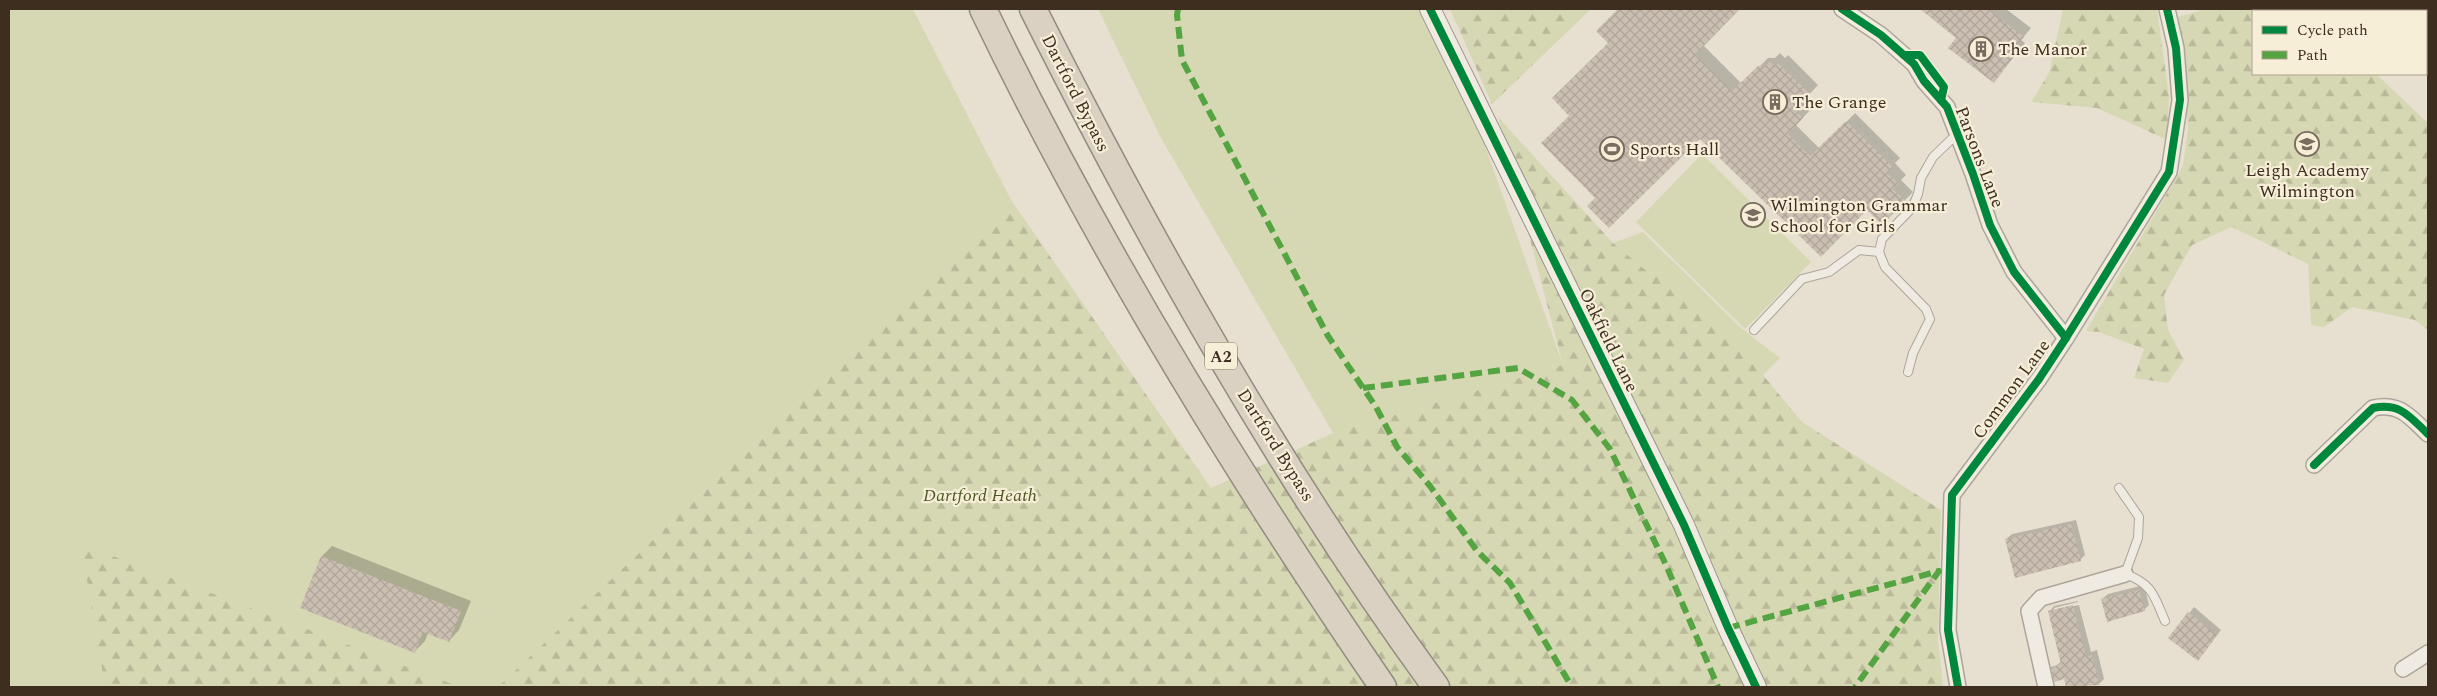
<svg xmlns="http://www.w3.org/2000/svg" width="2437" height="696" viewBox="0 0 2437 696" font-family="Spectral,serif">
  <defs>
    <pattern id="forest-firs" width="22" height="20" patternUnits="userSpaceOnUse" patternTransform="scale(1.25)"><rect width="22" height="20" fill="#d6d7b3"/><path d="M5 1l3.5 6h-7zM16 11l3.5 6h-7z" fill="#b9b99a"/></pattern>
    <pattern id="building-cross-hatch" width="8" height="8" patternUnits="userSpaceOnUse" patternTransform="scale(1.25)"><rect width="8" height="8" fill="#cbbfb2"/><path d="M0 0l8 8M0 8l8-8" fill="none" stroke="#afa499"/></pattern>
  </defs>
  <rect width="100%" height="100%" fill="#e7e0d1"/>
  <!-- green -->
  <g fill="#d6d7b3">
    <polygon points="9,9 913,9 1011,200 498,687 9,687"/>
    <polygon points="1098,9 1421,9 1480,132 1563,365 1333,433 1161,138"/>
    <polygon points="1702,154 1811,262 1745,329 1636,222"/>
    <polygon points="1643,232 1742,329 1780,358 1763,375 1667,273 1648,272 1613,243"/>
  </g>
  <!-- forest -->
  <g fill="url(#forest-firs)">
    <polygon points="1450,9 1591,9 1492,104"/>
    <polygon points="2063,9 2157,9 2169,97 2167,140 2097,108 2031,102 2049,73"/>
    <polygon points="2206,9 2308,9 2311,11 2253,11 2253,74 2376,74 2428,123 2428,330 2415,320 2352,307 2324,327 2311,325 2308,264 2232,227 2192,245 2164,295 2168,330 2184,360 2168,383 2134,378 2144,349 2099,332 2086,331 2183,166 2188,128 2183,54 2178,17"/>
    <polygon points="1498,117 1613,243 1648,272 1667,273 1763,375 1802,422 1941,510 1938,640 1943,687 498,687 1011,200 1211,488 1333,433 1563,365"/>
    <polygon points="81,544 460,687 105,687"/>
  </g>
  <!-- shadow -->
  <g fill="#0003">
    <polygon points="1620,9 1739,9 1703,45 1742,84 1768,58 1775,58 1780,53 1785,58 1788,55 1818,85 1803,101 1811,109 1796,125 1820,149 1855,113 1900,158 1895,163 1906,175 1901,180 1913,192 1882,223 1867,209 1700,137 1597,198 1571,116 1609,43 1597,31"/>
    <polygon points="1922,9 2006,9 2031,28 2021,40 2025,43 1994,81 1958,38"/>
    <polygon points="2076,520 2085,555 2080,560 2006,539 2012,534"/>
    <polygon points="332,546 471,601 459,630 449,641 428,633 425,641 414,652 322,556"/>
    <polygon points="2144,585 2149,605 2144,610 2102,599 2108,594"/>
    <polygon points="2078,601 2078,602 2054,608 2054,611 2079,605 2091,652 2097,650 2104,679 2099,684 2067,687 2065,678 2053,668 2062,661 2049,612 2054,606"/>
    <polygon points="2194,607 2221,630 2203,654 2170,638"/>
  </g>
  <!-- building -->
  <g fill="url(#building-cross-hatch)">
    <polygon points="1618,9 1740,9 1695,55 1732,91 1758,66 1765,66 1770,61 1776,66 1778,63 1810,94 1795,110 1803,118 1788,134 1810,156 1846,121 1893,167 1887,173 1899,184 1893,189 1906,201 1882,225 1867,210 1821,257 1700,139 1609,228 1587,206 1595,198 1541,143 1569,116 1552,98 1608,43 1596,31"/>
    <polygon points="1920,9 1988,9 2024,37 2015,48 2018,51 1994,83 1948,48 1956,38"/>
    <polygon points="2071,524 2081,561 2015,578 2005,539"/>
    <polygon points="321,556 461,611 449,642 423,632 415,653 300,608"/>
    <polygon points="2139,590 2145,611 2107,622 2101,599"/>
    <polygon points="2073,605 2086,657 2092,655 2100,685 2066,687 2064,679 2054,682 2051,667 2061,664 2048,611"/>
    <polygon points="2188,612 2217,635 2198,661 2168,638"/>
  </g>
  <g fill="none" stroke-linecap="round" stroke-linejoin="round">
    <defs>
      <g id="lane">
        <polyline points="1754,330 1802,279 1829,272 1859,250 1879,252"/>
        <polyline points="1908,372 1913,353 1930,319 1926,309 1885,267 1879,252 1882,239 1912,208 1918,194 1921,178 1933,157 1958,133"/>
        <path d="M2119 488 2139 517 2138 538 2125 574C2153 584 2154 596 2165 621"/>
      </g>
      <g id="street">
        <polyline points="1842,9 1881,35 1914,64 1924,81 1947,107 1973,174 1990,225 2014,272 2066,338"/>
        <path d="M2314 465 2373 408C2400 402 2410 417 2428 434"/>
        <polyline points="2403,669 2428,653"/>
        <polyline points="1958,687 1948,630 1952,495 2039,379 2066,338 2169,172 2180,100 2176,48 2167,9"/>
        <polyline points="2046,687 2029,611 2041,598 2125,574"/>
      </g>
      <polyline id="secondary" points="1430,9 1684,525 1728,628 1756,687"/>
      <g id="highway">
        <path d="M983 9C1097 246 1235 471 1383 687"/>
        <path d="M1033 9C1151 244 1281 474 1436 687"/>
      </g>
    </defs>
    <!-- lane casing -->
    <use href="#lane" stroke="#ada599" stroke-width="10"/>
    <!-- street casing -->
    <use href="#street" stroke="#ada599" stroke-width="18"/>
    <!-- secondary casing -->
    <use href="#secondary" stroke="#9c958a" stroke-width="22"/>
    <!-- highway casing -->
    <use href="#highway" stroke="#928b80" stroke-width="29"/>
    <!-- lane -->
    <use href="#lane" stroke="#efebe3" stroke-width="8"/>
    <!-- street -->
    <use href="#street" stroke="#efebe3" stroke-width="15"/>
    <!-- secondary -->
    <use href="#secondary" stroke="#efebe3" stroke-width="20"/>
    <!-- highway -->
    <use href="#highway" stroke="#dad1c2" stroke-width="26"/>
    <!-- quiet -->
    <g stroke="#54a441" stroke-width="6" stroke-dasharray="12 6" stroke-linecap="butt">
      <polyline points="1178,9 1177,15 1182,60 1328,336 1376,407 1397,447 1430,486 1477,551 1510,583 1569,682 1569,687"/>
      <polyline points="1363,388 1518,368 1572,400 1610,449 1666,565 1718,687"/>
      <polyline points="1728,628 1939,571 1855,687"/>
    </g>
    <defs>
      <g id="cycleway">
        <polyline points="1430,9 1684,525 1728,628 1756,687"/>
        <polyline points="1842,9 1881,35 1914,64 1924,81 1947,107 1973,174 1990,225 2014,272 2066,338"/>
        <polyline points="1904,55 1920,55 1944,87 1941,100"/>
        <path d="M2314 465 2373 408C2400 402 2410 417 2428 434"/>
        <polyline points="1958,687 1948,630 1952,495 2039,379 2066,338 2169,172 2180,100 2176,48 2167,9"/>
      </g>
    </defs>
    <!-- cycleway casing -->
    <use href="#cycleway" stroke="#f7eed8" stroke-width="11"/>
    <!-- cycleway -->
    <use href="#cycleway" stroke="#00873e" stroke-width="8"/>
  </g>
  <!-- icons -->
  <defs>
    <symbol id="building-ring" viewBox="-11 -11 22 22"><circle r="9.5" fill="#f7eed8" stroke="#786c5e" stroke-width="1.5"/><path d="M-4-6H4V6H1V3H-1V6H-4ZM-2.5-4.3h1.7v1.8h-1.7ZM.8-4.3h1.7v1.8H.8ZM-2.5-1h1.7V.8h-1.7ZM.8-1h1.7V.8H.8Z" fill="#786c5e"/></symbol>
    <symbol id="school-ring" viewBox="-11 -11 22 22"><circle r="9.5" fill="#f7eed8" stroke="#786c5e" stroke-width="1.5"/><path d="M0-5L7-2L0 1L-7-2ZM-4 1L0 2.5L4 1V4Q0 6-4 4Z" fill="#786c5e"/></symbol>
    <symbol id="stadium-ring" viewBox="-11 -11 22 22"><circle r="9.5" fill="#f7eed8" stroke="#786c5e" stroke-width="1.5"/><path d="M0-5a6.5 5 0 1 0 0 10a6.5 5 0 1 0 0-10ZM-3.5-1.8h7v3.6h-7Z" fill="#786c5e"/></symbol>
  </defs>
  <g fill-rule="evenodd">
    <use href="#building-ring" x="1967" y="35" width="28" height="28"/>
    <use href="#building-ring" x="1761" y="88" width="28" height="28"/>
    <use href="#school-ring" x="2293" y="130" width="28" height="28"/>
    <use href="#stadium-ring" x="1598" y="135" width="28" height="28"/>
    <use href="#school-ring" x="1739" y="201" width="28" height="28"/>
  </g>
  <g text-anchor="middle" stroke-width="4.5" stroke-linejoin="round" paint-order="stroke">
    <!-- shield labels -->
    <rect fill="#f7eed8" stroke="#756857" stroke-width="1" x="1205" y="342.5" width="32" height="27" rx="4"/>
    <g font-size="16" font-weight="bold" fill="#3d2e20">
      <text x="1221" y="362">A2</text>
    </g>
    <!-- poi labels -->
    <g font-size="18" fill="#3d2e20" stroke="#f7eed8" text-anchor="start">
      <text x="1998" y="55">The Manor</text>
      <text x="1792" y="108">The Grange</text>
      <text x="1630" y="155">Sports Hall</text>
      <text x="2307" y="176" text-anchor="middle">Leigh Academy<tspan x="2307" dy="21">Wilmington</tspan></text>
      <text x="1770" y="211">Wilmington Grammar<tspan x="1770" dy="21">School for Girls</tspan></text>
    </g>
    <!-- street labels -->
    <g font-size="18" fill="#3d2e20" stroke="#f7eed8">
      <text transform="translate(1076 93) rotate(63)" y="6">Dartford Bypass</text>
      <text transform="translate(1980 157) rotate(69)" y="6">Parsons Lane</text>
      <text transform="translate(1609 340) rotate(64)" y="6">Oakfield Lane</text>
      <text transform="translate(2011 389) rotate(-54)" y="6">Common Lane</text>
      <text transform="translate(1276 445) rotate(58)" y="6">Dartford Bypass</text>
    </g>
    <!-- park labels -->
    <g font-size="18" font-style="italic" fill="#4d5a26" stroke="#f7eed8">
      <text x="980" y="501">Dartford Heath</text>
    </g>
  </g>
  <!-- border -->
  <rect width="2437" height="696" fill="none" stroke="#3d2e20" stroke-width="20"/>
  <!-- legend -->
  <rect x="2252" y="10" width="175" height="65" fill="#f7eed8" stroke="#ada18e"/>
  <rect x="2262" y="26" width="25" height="8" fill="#00873e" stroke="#ada18e"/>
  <text x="2297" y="35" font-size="15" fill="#3d2e20">Cycle path</text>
  <rect x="2262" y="51" width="25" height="8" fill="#54a441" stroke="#ada18e"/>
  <text x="2297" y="60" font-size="15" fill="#3d2e20">Path</text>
</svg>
